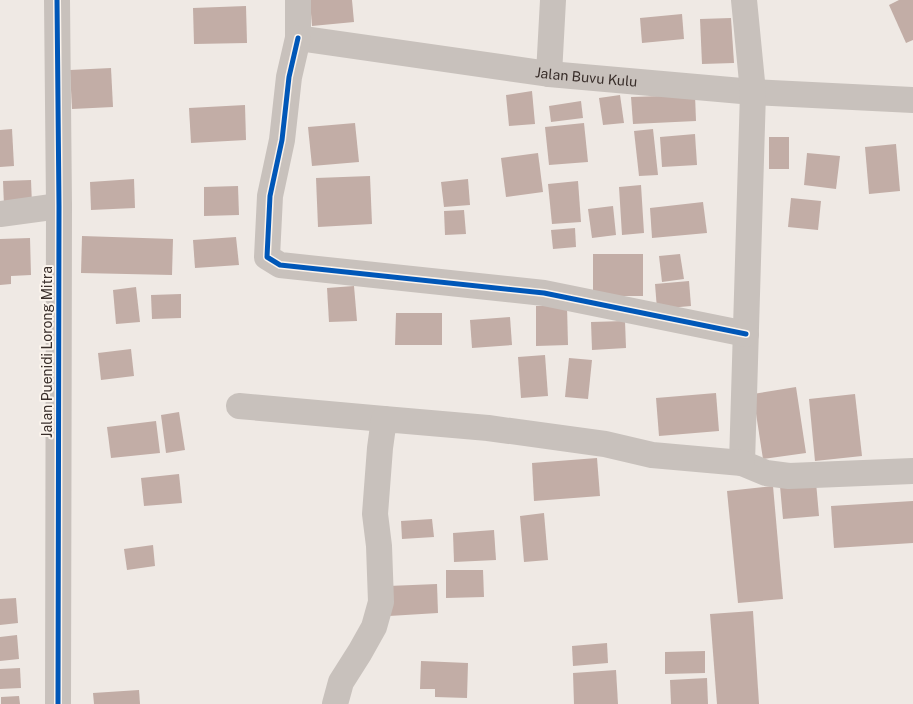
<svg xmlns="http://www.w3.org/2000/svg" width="913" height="704" viewBox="0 0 913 704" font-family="'Public Sans',sans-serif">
  <rect width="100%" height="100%" fill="#efe9e4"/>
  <!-- building -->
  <g fill="#c2ada6">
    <polygon points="310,0 352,0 354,22 312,26"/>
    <polygon points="899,0 913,0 913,40 906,43 889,5"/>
    <polygon points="246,6 247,43 194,44 193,8"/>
    <polygon points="682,14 684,39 642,43 640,18"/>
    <polygon points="731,18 734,63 702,64 700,19"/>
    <polygon points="111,68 113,107 72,109 70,70"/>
    <polygon points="532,91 535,124 509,126 506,95"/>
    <polygon points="620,95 624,123 603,125 599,98"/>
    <polygon points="695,95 696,121 633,124 631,97"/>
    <polygon points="581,101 583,118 551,122 549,106"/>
    <polygon points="245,105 246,140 191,143 189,108"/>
    <polygon points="355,123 359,162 312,166 308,127"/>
    <polygon points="584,123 588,162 549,165 545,127"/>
    <polygon points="12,129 14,166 0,167 0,130"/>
    <polygon points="653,129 658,175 639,176 634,131"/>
    <polygon points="695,134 697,165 662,167 660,137"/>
    <rect x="769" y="137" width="20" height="32"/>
    <polygon points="896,144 900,191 869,194 865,147"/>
    <polygon points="538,153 543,192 506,197 501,158"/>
    <polygon points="807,153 840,156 836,189 804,185"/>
    <polygon points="370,176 372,224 318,227 316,178"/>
    <polygon points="134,179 135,208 91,210 90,182"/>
    <polygon points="468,179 470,205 444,207 441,182"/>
    <polygon points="31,180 32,205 4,206 3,181"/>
    <polygon points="578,181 581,222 552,224 548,184"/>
    <polygon points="641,185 644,233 622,235 619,187"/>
    <polygon points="238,186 239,215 204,216 204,187"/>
    <polygon points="791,198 821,201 818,230 788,227"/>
    <polygon points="703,202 707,233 652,238 650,208"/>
    <polygon points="613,206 616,235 592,238 588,209"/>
    <polygon points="464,210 466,234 445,235 444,211"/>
    <polygon points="575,228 576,247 553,249 551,230"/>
    <polygon points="82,236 173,239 172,275 81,273"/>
    <polygon points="236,237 239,265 195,268 193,240"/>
    <polygon points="30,238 31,275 11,276 11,284 0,285 0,239"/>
    <rect x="593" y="254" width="50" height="42"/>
    <polygon points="680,254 684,279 662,282 659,256"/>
    <polygon points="689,281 691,306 657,309 655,284"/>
    <polygon points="354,286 357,321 329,322 327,288"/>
    <polygon points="136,287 140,322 116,324 113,290"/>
    <polygon points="181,294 181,318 152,319 151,295"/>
    <polygon points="536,306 567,306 568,345 536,346"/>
    <polygon points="396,313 442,313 442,345 395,345"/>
    <polygon points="510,317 512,345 472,348 470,320"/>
    <polygon points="625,321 626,348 592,350 591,322"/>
    <polygon points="131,349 134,376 101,380 98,353"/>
    <polygon points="545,355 548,396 521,398 518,357"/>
    <polygon points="569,358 592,360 588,399 565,397"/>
    <polygon points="796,387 806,453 763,459 753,394"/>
    <polygon points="716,393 719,431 659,436 656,398"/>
    <polygon points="855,394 862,456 815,461 809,399"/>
    <polygon points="179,412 185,450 166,453 161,415"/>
    <polygon points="156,421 160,453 111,458 107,427"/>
    <polygon points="597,458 600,496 534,501 532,463"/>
    <polygon points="179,474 182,503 144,506 141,478"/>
    <polygon points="816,482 819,516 783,519 780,486"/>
    <polygon points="773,486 783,599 738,603 727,491"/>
    <polygon points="913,501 913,543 834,548 831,506"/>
    <polygon points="544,513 548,560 524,562 520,516"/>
    <polygon points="432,519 434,537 402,539 401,521"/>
    <polygon points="494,530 496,560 454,562 453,533"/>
    <polygon points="153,545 155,566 127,570 124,549"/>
    <polygon points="446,570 483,570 484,597 446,598"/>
    <polygon points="437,584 438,613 389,616 388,586"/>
    <polygon points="16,598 18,623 0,625 0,599"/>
    <polygon points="753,611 759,704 717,704 710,614"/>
    <polygon points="17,635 19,659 0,661 0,637"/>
    <polygon points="607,643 608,663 573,666 572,646"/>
    <polygon points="705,651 705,673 665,674 665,652"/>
    <polygon points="421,661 468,663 467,698 435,697 435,689 420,689"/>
    <polygon points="20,668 21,688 0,689 0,669"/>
    <polygon points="616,670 618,704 574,704 573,673"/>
    <polygon points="707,678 708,704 671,704 670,680"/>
    <polygon points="139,690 140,704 94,704 93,693"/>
    <polygon points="19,696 20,704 1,704 1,697"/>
  </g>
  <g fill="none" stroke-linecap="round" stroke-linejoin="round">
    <!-- minor -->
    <g stroke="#c8c1bc" stroke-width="26">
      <polyline points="57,0 59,206 58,704"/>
      <path id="s1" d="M298 0V38L549 74 753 92 913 100"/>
      <polyline points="744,0 753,92 742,463 766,473 789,476 913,471"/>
      <polyline points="298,38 289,77 282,140 270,196 267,257 280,265 544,293 746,334"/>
      <polyline points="549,74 553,0"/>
      <polyline points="0,214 59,206"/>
      <polyline points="239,406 384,419"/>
      <polyline points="335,704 341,682 360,652 374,627 381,602 379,546 375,514 380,448 384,419 488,428 605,444 652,455 742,463"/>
    </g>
    <defs>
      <g id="cycleway">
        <polyline points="57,0 59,206 58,704"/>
        <polyline points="298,38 289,77 282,140 270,196 267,257 280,265 544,293 746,334"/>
      </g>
    </defs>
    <!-- cycleway casing -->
    <use href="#cycleway" stroke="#faf3ec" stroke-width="8"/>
    <!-- cycleway -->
    <use href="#cycleway" stroke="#0057b8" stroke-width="5"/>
  </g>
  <g text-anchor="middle" stroke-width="4" stroke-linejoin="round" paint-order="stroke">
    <!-- street labels -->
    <g font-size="14" fill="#392e2a" stroke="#faf3ec">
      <text dy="5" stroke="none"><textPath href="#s1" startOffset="329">Jalan Buvu Kulu</textPath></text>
      <text transform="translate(47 352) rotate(-90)" y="5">Jalan Puenidi Lorong Mitra</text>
    </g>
  </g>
</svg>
